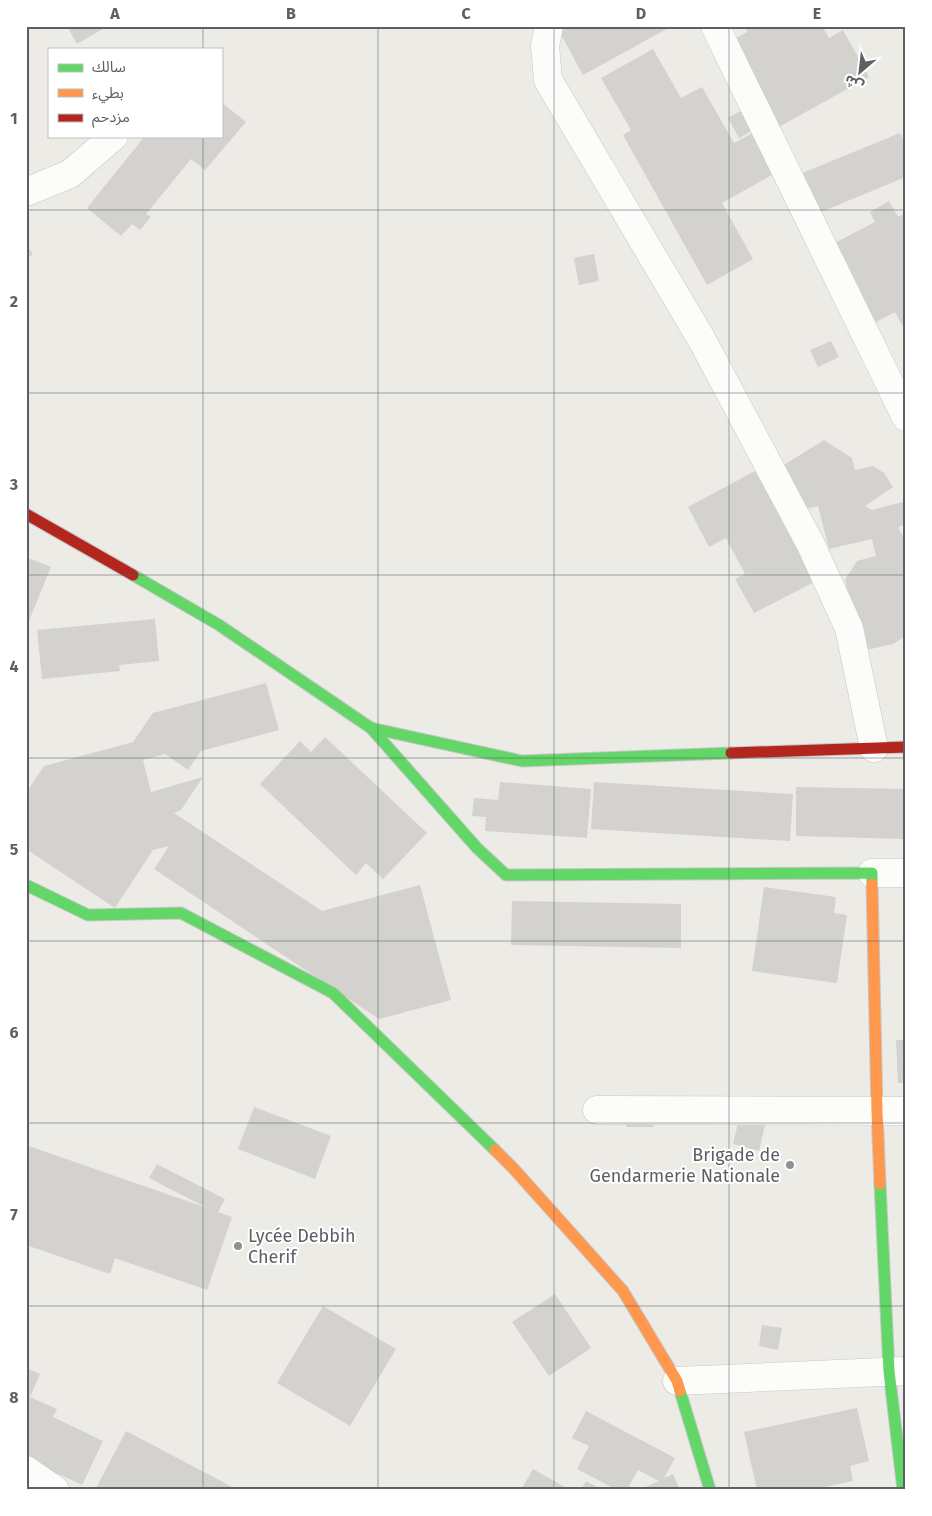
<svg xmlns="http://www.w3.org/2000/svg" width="932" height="1516" viewBox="0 0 932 1516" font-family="'Fira Sans','Noto Sans Arabic',sans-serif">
  <rect width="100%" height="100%" fill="#ecebe6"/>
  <!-- building -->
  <g fill="#d3d2cf">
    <polygon points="67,26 108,26 77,44"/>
    <polygon points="564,26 672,26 583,75 558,29"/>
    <polygon points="745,26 822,26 829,38 843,30 869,77 775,129 727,43 747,32"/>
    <polygon points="653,49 681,98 702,87 734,143 757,131 779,171 722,203 753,259 707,285 623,135 631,130 601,78"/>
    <polygon points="221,102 246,122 205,170 191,159 146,214 151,217 140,230 132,224 121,236 87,208 145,136 221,136"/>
    <polygon points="748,107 759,127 739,138 728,118"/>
    <polygon points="900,133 906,146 906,177 816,214 800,174"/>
    <polygon points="889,201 898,217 906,213 906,323 902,325 895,312 874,323 831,245 875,222 870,212"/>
    <polygon points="26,245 33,254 26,259"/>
    <polygon points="594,254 599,281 579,285 574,258"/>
    <polygon points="831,341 839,357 818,367 810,350"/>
    <polygon points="824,440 852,458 855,470 873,466 884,473 893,487 865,506 872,510 906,501 906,523 898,528 906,541 906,643 904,637 893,644 862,651 845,580 857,561 876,556 872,539 829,549 818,506 802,510 776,470"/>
    <polygon points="755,471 777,511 783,508 820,579 754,613 735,579 745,574 726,538 709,547 688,507"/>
    <polygon points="26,557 51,567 26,628"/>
    <polygon points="155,619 159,661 119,665 120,671 42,679 37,630"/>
    <polygon points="266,683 279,730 201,751 188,770 165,754 143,760 151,792 203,777 181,810 174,813 322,911 420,885 451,1000 379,1019 154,869 169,846 153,850 115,908 26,849 26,789 28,790 44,766 133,742 153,713"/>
    <polygon points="325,737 427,833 383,879 366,863 356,875 260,784 300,741 311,752"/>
    <polygon points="500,782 591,789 587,838 485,831 486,817 472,816 474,798 498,800"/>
    <polygon points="594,782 793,794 790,841 591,829"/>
    <polygon points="796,787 906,789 906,839 796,836"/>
    <polygon points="764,887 836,897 834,913 847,915 837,983 752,971"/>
    <polygon points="512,901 681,904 681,948 511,945"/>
    <polygon points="896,1040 906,1040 906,1083 898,1083"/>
    <polygon points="254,1107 331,1136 315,1179 238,1149"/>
    <polygon points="626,1111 654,1112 653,1127 626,1127"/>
    <polygon points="739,1119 765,1125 759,1151 733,1144"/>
    <polygon points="26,1145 207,1208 149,1178 157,1164 225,1199 218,1212 232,1217 207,1290 115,1258 110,1274 26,1245"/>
    <polygon points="555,1294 591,1348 549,1376 512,1322"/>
    <polygon points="323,1306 396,1349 350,1426 277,1383"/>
    <polygon points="762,1325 782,1328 778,1350 759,1346"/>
    <polygon points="26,1368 40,1374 30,1397 57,1409 53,1417 103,1441 82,1485 26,1459"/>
    <polygon points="857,1408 869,1461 850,1466 853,1481 811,1490 757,1490 744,1432"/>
    <polygon points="586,1411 675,1458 664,1478 673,1474 680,1490 639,1490 659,1481 638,1470 627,1490 617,1490 577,1469 589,1446 572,1438"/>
    <polygon points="126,1431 238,1490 95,1490"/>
    <polygon points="533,1469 570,1490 521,1490"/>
    <polygon points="586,1481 602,1490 581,1490"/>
  </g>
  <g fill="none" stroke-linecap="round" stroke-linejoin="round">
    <defs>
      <g id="street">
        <polyline points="549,26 545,46 548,80 702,340 811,545 849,628 874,748"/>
        <polyline points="715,26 906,417"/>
        <polyline points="26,192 70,174 114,136"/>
        <polyline points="872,873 906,873"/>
        <polyline points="597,1110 906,1111"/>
        <polyline points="677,1381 906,1371"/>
        <polyline points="26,1470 55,1490"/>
      </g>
      <g id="fast">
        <polyline points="133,575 219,625 371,728 522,761 731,753"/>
        <polyline points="371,728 477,848 506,875 872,873 872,884"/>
        <polyline points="26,885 88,915 181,913 333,993 495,1150"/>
        <polyline points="880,1184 889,1371 903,1490"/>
        <polyline points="680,1391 710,1490"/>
      </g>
      <g id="slow">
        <polyline points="872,884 877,1111 880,1184"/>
        <polyline points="495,1150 514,1169 623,1291 677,1381 680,1391"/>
      </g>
      <g id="jam">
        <polyline points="26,514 133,575"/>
        <polyline points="731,753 906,747"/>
      </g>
    </defs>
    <!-- street casing -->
    <use href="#street" stroke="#c8c7c7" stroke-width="29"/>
    <!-- fast casing -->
    <use href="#fast" stroke="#c7c7c7" stroke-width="13"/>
    <!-- slow casing -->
    <use href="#slow" stroke="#c7c7c7" stroke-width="13"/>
    <!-- jam casing -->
    <use href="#jam" stroke="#c7c7c7" stroke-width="13"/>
    <!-- street -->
    <use href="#street" stroke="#fcfcfb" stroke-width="28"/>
    <!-- fast -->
    <use href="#fast" stroke="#63d668" stroke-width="11"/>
    <!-- slow -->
    <use href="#slow" stroke="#ff974d" stroke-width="11"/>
    <!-- jam -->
    <use href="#jam" stroke="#b3261e" stroke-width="11"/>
  </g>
  <!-- grid -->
  <path fill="none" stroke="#5c5f64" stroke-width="1" stroke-opacity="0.55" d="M203 26V49M378 26V1490M554 26V1490M729 26V1490M203 136V1490M26 210H906M26 393H906M26 575H906M26 758H906M26 941H906M26 1123H906M26 1306H906"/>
  <!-- markers -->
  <g fill="#8e9092" stroke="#fff" stroke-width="2">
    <circle cx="790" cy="1165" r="5"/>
    <circle cx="238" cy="1246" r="5"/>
  </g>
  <g text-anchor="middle" stroke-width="4" stroke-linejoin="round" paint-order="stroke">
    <!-- poi labels -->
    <g font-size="18" fill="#5c5f64" stroke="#fff" text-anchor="end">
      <text x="780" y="1161">Brigade de<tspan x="780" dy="21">Gendarmerie Nationale</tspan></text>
      <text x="248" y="1242" text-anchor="start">Lycée Debbih<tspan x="248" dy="21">Cherif</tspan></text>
    </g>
  </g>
  <!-- border -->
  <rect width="932" height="1516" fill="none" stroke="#ffffff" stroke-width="55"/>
  <!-- legend -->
  <rect x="48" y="48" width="175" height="90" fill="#ffffff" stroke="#bebfc1"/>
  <rect x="58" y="64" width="25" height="8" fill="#63d668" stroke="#bebfc1"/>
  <text x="92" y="72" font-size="15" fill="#5c5f64">سالك</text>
  <rect x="58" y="89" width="25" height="8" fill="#ff974d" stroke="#bebfc1"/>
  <text x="92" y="98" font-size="15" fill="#5c5f64">بطيء</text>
  <rect x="58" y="114" width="25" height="8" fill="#b3261e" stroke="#bebfc1"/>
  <text x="92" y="122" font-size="15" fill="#5c5f64">مزدحم</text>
  <!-- north arrow -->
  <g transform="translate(860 72) rotate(208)" stroke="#ffffff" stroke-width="4" paint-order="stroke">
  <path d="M0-4L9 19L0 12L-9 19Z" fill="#5c5f64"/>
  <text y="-8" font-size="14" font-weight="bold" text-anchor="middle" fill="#5c5f64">ش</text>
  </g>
  <rect x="28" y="28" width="876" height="1460" fill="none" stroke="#5c5f64" stroke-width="2"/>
  <g font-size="16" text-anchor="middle" font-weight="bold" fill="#5c5f64">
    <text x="115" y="19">A</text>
    <text x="291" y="19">B</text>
    <text x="466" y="19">C</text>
    <text x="641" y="19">D</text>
    <text x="817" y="19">E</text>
    <text x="14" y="124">1</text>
    <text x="14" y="307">2</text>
    <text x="14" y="490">3</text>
    <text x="14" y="672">4</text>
    <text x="14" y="855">5</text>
    <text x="14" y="1038">6</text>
    <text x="14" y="1220">7</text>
    <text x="14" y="1403">8</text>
  </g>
</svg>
